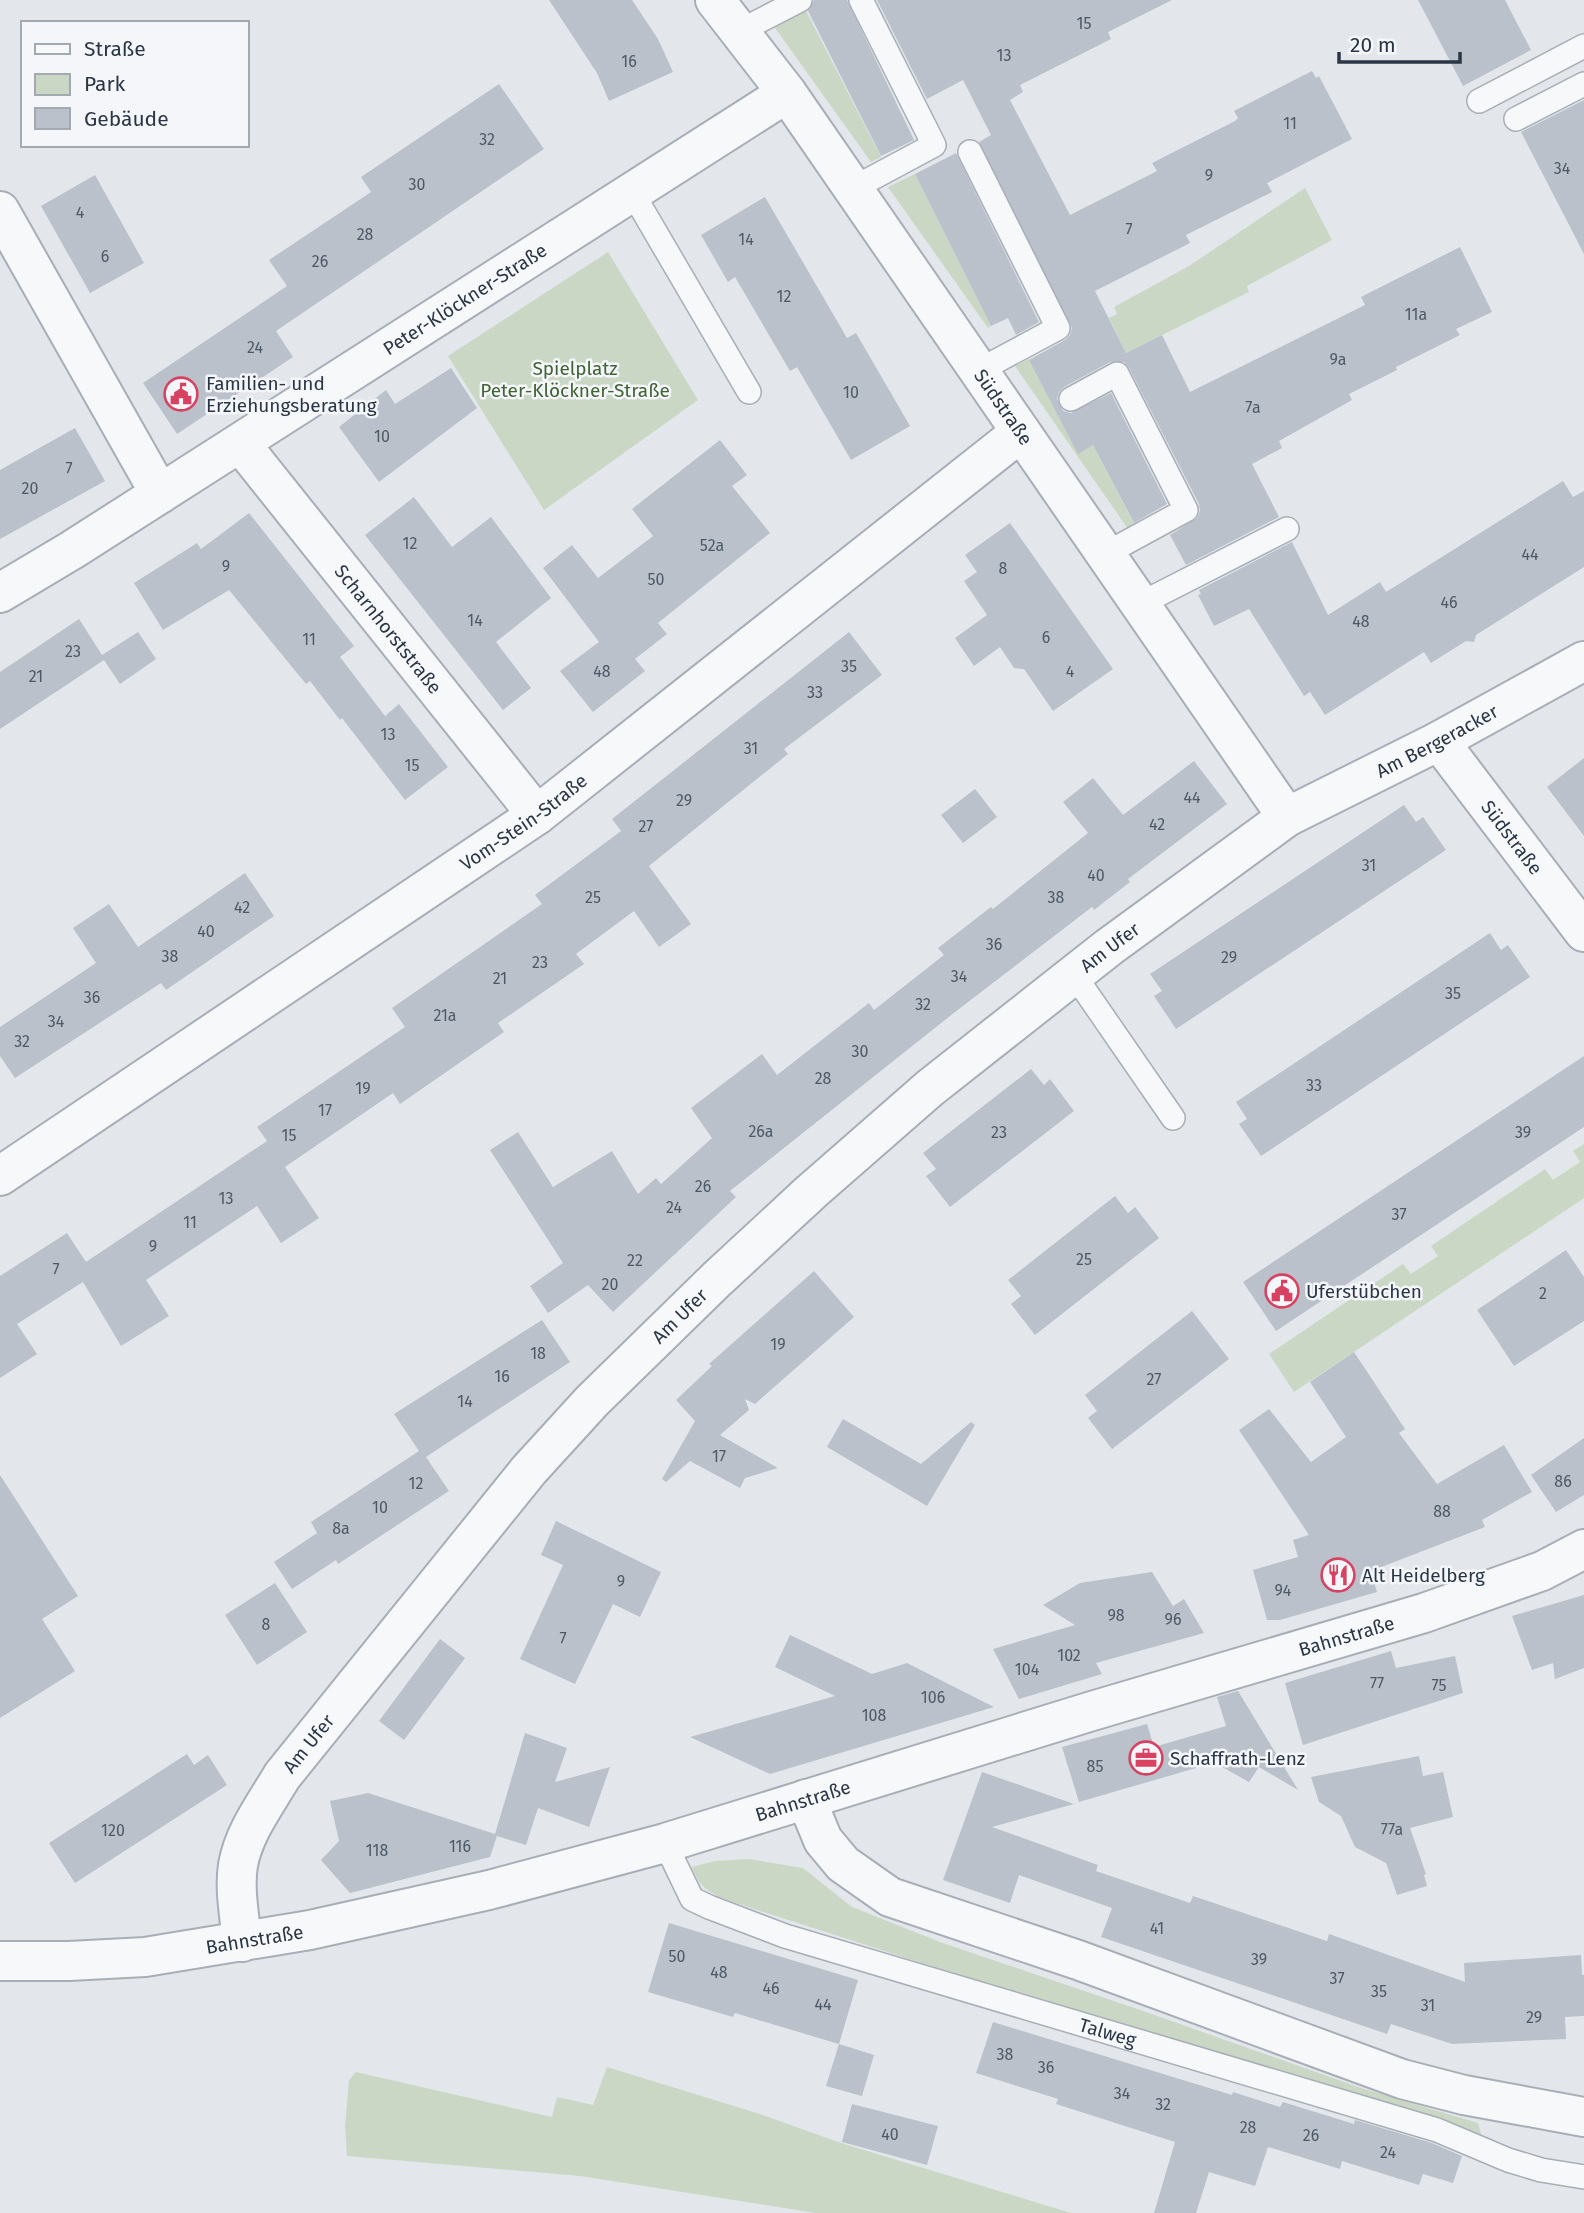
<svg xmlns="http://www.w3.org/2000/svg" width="1584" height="2213" viewBox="0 0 1584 2213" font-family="'Fira Sans',sans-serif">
  <rect width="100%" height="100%" fill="#e3e7ec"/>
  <!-- green -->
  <g fill="#cad7c4">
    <polygon points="805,9 881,157 871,162 773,25"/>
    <polygon points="915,174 991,326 988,328 888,187"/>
    <polygon points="1305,188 1332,240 1247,286 1249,292 1126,353 1109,318 1117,314 1114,307 1189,266"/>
    <polygon points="608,252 698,400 544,510 448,356"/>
    <polygon points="1029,359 1078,453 1093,445 1135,526 1128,529 1015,366"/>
    <polygon points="1584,1144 1584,1198 1294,1392 1269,1354 1403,1264 1411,1274 1438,1256 1431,1246 1545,1169 1553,1180 1580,1162 1573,1151"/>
    <path d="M749 1859 803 1868 852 1907 940 1942 1146 2012 1364 2089 1478 2123 1483 2141C1426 2117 1370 2097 1311 2080L1309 2083 1037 2000 754 1909C728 1899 701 1897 692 1867L715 1861Z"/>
    <polygon points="607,2067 760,2114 841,2143 1071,2213 816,2213 580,2176 347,2156 345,2127 349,2080 356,2072 552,2117 557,2097 593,2105"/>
  </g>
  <!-- building -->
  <g fill="#bac1cb">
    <polygon points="549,0 632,0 658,39 673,72 609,101 597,73"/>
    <polygon points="814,0 847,0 914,140 881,156 808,11"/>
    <polygon points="877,0 1172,0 1108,32 1111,39 1020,85 1023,92 1010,100 1070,215 1157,171 1152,163 1235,121 1238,118 1234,111 1312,71 1316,78 1319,76 1352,139 1267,183 1272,192 1186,235 1190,243 1095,291 1126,353 1162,335 1190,392 1365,305 1361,297 1460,247 1492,312 1456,329 1460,335 1396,367 1397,370 1349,394 1352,400 1279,441 1282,448 1252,464 1279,517 1186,565 1170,535 1197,518 1200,511 1199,504 1129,368 1124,362 1110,362 1064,387 1059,392 1057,399 1063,411 1071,413 1111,393 1167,504 1134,523 1093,445 1078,454 1029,360 1065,340 1070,335 1072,328 979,142 991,135 963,80 927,99"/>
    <polygon points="1418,0 1505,0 1531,50 1463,86"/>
    <polygon points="499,84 544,149 276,331 293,357 177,434 143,383 287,286 269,260 371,192 361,177"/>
    <polygon points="1584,100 1584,254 1521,132"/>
    <polygon points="956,153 1039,322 1016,335 1008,318 991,326 915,174"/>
    <polygon points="95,175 144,263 90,293 41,206"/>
    <polygon points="765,197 847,338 856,333 910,426 851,460 797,367 790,371 735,277 728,282 701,235"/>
    <polygon points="451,368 477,408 379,482 339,427 386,390 395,404"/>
    <polygon points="75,428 105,481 0,539 0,470"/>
    <polygon points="720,440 747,475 732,486 770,533 658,623 667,634 635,659 645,671 593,712 560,671 599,642 543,568 572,545 598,578 653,536 632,509"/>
    <polygon points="1563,481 1573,497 1584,491 1584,567 1476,635 1474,642 1466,641 1431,663 1424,652 1325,715 1310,692 1304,696 1249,609 1214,626 1198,595 1201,594 1199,590 1292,542 1328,615 1380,582 1386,592"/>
    <polygon points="414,497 452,547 491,517 551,598 496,642 531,688 503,710 365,535"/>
    <polygon points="249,513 354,646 340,657 385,716 399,704 448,767 405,800 342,718 340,720 310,681 306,684 229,590 163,630 134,583 197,543 201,549"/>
    <polygon points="1010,523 1113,669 1053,711 1024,669 1014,668 1000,647 974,666 955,638 987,615 964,581 977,572 965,555"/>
    <polygon points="79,619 102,655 138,632 156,659 120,684 104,660 0,729 0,672"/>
    <polygon points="849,632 882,675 784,749 788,754 649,866 691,924 659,947 634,911 576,954 584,964 498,1023 504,1032 400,1104 393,1093 285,1167 319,1218 281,1243 257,1206 146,1280 169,1316 121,1346 83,1282 17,1324 37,1354 0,1378 0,1276 67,1233 86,1262 267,1141 257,1127 405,1027 392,1008 542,904 535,895 621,831 612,819"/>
    <polygon points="1584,758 1584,836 1547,787"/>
    <polygon points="1194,761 1227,804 1128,879 1130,882 1094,910 1092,907 955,1012 730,1191 736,1197 613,1312 588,1285 548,1313 530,1286 563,1263 490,1150 518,1132 553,1187 612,1151 638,1194 656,1178 661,1184 712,1138 691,1108 762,1054 777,1075 869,1003 874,1010 944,955 938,948 991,907 993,909 1088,833 1063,802 1077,791 1093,778 1123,815"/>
    <polygon points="975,789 997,817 963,843 941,815"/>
    <polygon points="1404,805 1416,822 1423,817 1446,850 1176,1029 1154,996 1162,991 1150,974"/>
    <polygon points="245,873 274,916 166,990 161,983 15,1078 0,1056 0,1027 96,963 73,928 109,904 138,947"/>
    <polygon points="1490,933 1501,950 1508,945 1530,977 1261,1156 1239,1124 1247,1119 1236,1102"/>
    <polygon points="1584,1056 1584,1127 1276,1331 1243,1282"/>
    <polygon points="1031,1069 1044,1085 1050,1079 1074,1111 950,1207 926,1176 936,1169 923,1153"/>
    <polygon points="1115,1196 1128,1213 1135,1207 1159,1238 1035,1335 1011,1304 1021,1296 1008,1280"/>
    <polygon points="1566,1250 1584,1277 1584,1321 1514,1366 1477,1310"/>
    <polygon points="814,1271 854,1317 755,1404 745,1399 749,1410 720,1435 778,1468 745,1478 740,1488 690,1461 666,1482 662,1479 695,1421 676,1400 712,1366 709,1364"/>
    <polygon points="1192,1311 1229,1359 1112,1449 1088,1418 1097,1411 1085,1395"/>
    <polygon points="542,1320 570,1362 426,1457 449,1491 338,1564 336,1560 292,1589 274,1562 317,1533 311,1522 419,1451 394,1414"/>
    <polygon points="1354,1352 1405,1429 1399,1433 1437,1484 1504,1445 1532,1492 1482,1520 1485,1527 1371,1571 1377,1592 1280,1620 1267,1620 1253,1570 1298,1557 1293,1540 1309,1535 1239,1430 1269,1409 1311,1462 1346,1437 1310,1382"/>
    <polygon points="843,1419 921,1464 971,1422 975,1425 927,1506 827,1447"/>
    <polygon points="1584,1438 1584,1495 1556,1512 1531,1475"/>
    <polygon points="0,1475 78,1596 42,1619 75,1671 0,1718"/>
    <polygon points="556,1521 661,1572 640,1617 613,1604 575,1684 520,1659 563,1565 541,1555"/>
    <polygon points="1152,1572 1173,1606 1184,1599 1204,1633 1096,1663 1102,1674 1019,1699 993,1649 1075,1625 1043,1605 1080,1583"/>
    <polygon points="275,1583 307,1632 257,1665 225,1615"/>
    <polygon points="1584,1595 1584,1668 1555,1679 1553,1663 1532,1670 1512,1616"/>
    <polygon points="790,1635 872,1674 907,1663 994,1707 770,1774 690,1737 835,1696 775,1667"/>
    <polygon points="440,1639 465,1658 404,1740 379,1721"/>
    <polygon points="1391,1651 1396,1668 1455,1656 1463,1693 1303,1745 1285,1683"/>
    <polygon points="1238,1691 1298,1790 1259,1767 1249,1782 1190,1749 1196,1768 1079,1802 1062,1747 1147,1724 1154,1747 1226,1726 1217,1697"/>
    <polygon points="525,1733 567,1748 555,1782 610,1767 589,1827 538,1808 526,1845 497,1836 490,1857 350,1893 321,1860 339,1841 330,1801 368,1793 495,1834"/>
    <polygon points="187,1754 194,1765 208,1755 227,1785 75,1883 49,1843"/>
    <polygon points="1419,1756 1423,1776 1443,1772 1453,1817 1410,1828 1426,1874 1424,1875 1427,1886 1397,1895 1386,1863 1355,1847 1341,1816 1319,1802 1311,1777"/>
    <polygon points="982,1772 1074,1804 992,1827 1098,1865 1096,1871 1190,1903 1193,1896 1327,1941 1329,1934 1465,1982 1464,1963 1581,1955 1582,1975 1584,1975 1584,2016 1565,2017 1566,2039 1452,2044 1391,2024 1387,2034 1101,1937 1112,1908 1019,1875 1010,1903 943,1880"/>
    <polygon points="669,1923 858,1980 839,2044 735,2013 733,2017 648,1992"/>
    <polygon points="993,2022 1232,2095 1233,2092 1280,2107 1283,2102 1354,2124 1355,2120 1432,2143 1462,2156 1453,2183 1423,2174 1419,2185 1342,2161 1340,2169 1268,2147 1255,2186 1209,2172 1196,2213 1154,2213 1175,2142 1056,2104 1058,2099 976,2073"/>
    <polygon points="839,2044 874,2055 862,2096 826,2086"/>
    <polygon points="852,2104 938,2126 927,2165 842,2142"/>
  </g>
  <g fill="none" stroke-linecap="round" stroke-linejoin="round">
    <defs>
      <g id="lane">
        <polyline points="738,32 800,0"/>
        <polyline points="1479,101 1584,46"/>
        <polyline points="1516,119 1584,84"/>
        <polyline points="970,152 1058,328 978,371"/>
        <polyline points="852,189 934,145 861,0"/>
        <polyline points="632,192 749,392"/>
        <polyline points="1071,399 1117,374 1186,510 1105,554"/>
        <polyline points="1140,604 1287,529"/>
        <polyline points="1075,976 1173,1118"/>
        <path id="s1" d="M665 1843 692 1899 709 1907 785 1936 1437 2130 1508 2160 1541 2170 1584 2177"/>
      </g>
      <g id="street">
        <path id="s2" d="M715 0 787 93 1287 817"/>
        <polyline points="0,211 160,494"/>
        <path id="s3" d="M240 443 537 815"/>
        <path id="s4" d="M0 593 72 550 787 93"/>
        <path id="s5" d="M1439 741 1584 932"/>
        <path id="s6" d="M0 1176 537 815 1021 432"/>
        <polyline points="806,1799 823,1840 843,1864 890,1897 1078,1960 1402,2079 1464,2095 1584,2117"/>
        <path id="s7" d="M242 1942C240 1918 234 1890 238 1865 244 1832 265 1805 282 1776L529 1470 592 1401 717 1279 811 1192 930 1088 1109 947 1287 817 1439 741 1584 661"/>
        <path id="s8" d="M0 1961H69L145 1957 310 1930 489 1890 665 1843 1092 1711 1424 1613 1542 1571 1584 1549"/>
      </g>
    </defs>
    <!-- lane casing -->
    <use href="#lane" stroke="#a8aeb7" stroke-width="26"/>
    <!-- street casing -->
    <use href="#street" stroke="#a8aeb7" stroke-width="42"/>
    <!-- lane -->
    <use href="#lane" stroke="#f7f8fa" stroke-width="23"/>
    <!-- street -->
    <use href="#street" stroke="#f7f8fa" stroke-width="38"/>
  </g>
  <!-- icons -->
  <defs>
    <symbol id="civic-ring" viewBox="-11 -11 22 22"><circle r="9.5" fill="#f4f6f9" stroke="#d74262" stroke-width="1.5"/><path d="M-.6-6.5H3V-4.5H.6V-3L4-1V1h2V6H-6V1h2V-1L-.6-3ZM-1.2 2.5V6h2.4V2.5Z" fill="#d74262"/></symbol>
    <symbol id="restaurant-ring" viewBox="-11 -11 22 22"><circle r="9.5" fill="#f4f6f9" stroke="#d74262" stroke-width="1.5"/><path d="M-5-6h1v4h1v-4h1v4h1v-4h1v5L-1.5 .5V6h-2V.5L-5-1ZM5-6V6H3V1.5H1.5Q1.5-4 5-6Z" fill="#d74262"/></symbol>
    <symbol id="office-ring" viewBox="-11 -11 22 22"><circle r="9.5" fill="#f4f6f9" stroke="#d74262" stroke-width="1.5"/><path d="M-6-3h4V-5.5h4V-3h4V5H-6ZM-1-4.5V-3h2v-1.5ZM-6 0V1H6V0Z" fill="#d74262"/></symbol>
  </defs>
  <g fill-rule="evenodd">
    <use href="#civic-ring" x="162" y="375" width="38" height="38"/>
    <use href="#civic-ring" x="1263" y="1272" width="38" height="38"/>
    <use href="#restaurant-ring" x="1319" y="1556" width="38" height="38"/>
    <use href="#office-ring" x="1127" y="1739" width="38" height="38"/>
  </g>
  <g text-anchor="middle" stroke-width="5" stroke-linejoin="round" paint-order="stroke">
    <!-- number labels -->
    <g font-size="16" fill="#4e5967">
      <text x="1084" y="29">15</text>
      <text x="1004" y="61">13</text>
      <text x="629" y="67">16</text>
      <text x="1290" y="129">11</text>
      <text x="487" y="145">32</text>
      <text x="1562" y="174">34</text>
      <text x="1209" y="181">9</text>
      <text x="417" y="190">30</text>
      <text x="80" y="218">4</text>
      <text x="1129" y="235">7</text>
      <text x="365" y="240">28</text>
      <text x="746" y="245">14</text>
      <text x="105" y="262">6</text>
      <text x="320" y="267">26</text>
      <text x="784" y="302">12</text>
      <text x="1416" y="320">11a</text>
      <text x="255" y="353">24</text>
      <text x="1338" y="365">9a</text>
      <text x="851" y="398">10</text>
      <text x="1253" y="413">7a</text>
      <text x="382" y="442">10</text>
      <text x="69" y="474">7</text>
      <text x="30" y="494">20</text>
      <text x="410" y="549">12</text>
      <text x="712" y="551">52a</text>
      <text x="1530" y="560">44</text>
      <text x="226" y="572">9</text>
      <text x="1003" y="574">8</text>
      <text x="656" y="585">50</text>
      <text x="1449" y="608">46</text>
      <text x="475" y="626">14</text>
      <text x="1361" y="627">48</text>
      <text x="1046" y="643">6</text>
      <text x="309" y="645">11</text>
      <text x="73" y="657">23</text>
      <text x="849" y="672">35</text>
      <text x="602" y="677">48</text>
      <text x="1070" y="677">4</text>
      <text x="36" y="682">21</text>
      <text x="815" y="698">33</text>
      <text x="388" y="740">13</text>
      <text x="751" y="754">31</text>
      <text x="412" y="771">15</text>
      <text x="1192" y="803">44</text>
      <text x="684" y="806">29</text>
      <text x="1157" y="830">42</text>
      <text x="646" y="832">27</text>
      <text x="1369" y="871">31</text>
      <text x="1096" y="881">40</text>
      <text x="593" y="903">25</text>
      <text x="1056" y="903">38</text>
      <text x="242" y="913">42</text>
      <text x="206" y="937">40</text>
      <text x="994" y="950">36</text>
      <text x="170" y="962">38</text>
      <text x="1229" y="963">29</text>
      <text x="540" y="968">23</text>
      <text x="959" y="982">34</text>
      <text x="500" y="984">21</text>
      <text x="1453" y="999">35</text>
      <text x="92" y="1003">36</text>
      <text x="923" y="1010">32</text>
      <text x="445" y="1021">21a</text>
      <text x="56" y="1027">34</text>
      <text x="22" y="1047">32</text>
      <text x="860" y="1057">30</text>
      <text x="823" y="1084">28</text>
      <text x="1314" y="1091">33</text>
      <text x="363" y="1094">19</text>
      <text x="325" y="1116">17</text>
      <text x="761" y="1137">26a</text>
      <text x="999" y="1138">23</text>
      <text x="1523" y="1138">39</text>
      <text x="289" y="1141">15</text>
      <text x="703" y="1192">26</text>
      <text x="226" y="1204">13</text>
      <text x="674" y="1213">24</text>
      <text x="1399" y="1220">37</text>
      <text x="190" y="1228">11</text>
      <text x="153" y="1252">9</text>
      <text x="1084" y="1265">25</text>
      <text x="635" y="1266">22</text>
      <text x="56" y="1275">7</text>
      <text x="610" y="1290">20</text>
      <text x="1543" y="1299">2</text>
      <text x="778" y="1350">19</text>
      <text x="538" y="1359">18</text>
      <text x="502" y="1382">16</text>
      <text x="1154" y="1385">27</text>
      <text x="465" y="1407">14</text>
      <text x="719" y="1462">17</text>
      <text x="1563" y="1487">86</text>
      <text x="416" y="1489">12</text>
      <text x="380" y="1513">10</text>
      <text x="1442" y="1517">88</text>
      <text x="341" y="1534">8a</text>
      <text x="621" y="1587">9</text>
      <text x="1283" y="1596">94</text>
      <text x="1116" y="1621">98</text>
      <text x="1173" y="1625">96</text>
      <text x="266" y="1630">8</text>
      <text x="563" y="1644">7</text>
      <text x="1069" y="1661">102</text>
      <text x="1027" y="1675">104</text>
      <text x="1377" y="1689">77</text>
      <text x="1439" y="1691">75</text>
      <text x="933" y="1703">106</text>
      <text x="874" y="1721">108</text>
      <text x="1095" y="1772">85</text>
      <text x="1392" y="1835">77a</text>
      <text x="113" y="1836">120</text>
      <text x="460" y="1852">116</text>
      <text x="377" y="1856">118</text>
      <text x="1157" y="1934">41</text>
      <text x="677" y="1962">50</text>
      <text x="1259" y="1965">39</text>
      <text x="719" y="1978">48</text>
      <text x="1337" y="1984">37</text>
      <text x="771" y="1994">46</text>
      <text x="1379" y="1997">35</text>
      <text x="823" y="2010">44</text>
      <text x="1428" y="2011">31</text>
      <text x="1534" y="2023">29</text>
      <text x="1005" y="2060">38</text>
      <text x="1046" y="2073">36</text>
      <text x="1122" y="2099">34</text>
      <text x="1163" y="2110">32</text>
      <text x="1248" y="2133">28</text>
      <text x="890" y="2140">40</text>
      <text x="1311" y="2141">26</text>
      <text x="1388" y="2158">24</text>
    </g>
    <!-- street labels -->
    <g font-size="19" fill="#2a3646" stroke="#f4f6f9">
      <text dy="7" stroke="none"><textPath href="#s4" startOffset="550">Peter-Klöckner-Straße</textPath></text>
      <text dy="7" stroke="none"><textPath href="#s2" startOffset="499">Südstraße</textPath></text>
      <text dy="7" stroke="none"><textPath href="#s3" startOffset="238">Scharnhorststraße</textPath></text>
      <text dy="7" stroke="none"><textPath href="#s7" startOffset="1741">Am Bergeracker</textPath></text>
      <text dy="7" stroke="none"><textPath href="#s6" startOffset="632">Vom-Stein-Straße</textPath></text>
      <text dy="7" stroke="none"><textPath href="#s5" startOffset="121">Südstraße</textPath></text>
      <text dy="7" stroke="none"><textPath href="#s7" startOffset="1353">Am Ufer</textPath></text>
      <text dy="7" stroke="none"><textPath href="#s7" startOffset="786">Am Ufer</textPath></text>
      <text dy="7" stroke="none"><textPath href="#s8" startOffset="1390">Bahnstraße</textPath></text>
      <text dy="7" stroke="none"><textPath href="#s7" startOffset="219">Am Ufer</textPath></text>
      <text dy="7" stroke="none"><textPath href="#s8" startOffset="822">Bahnstraße</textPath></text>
      <text dy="7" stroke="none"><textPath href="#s8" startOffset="256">Bahnstraße</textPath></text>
      <text dy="7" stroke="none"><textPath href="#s1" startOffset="499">Talweg</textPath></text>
    </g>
    <!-- park labels -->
    <g font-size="19" fill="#416336" stroke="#f4f6f9">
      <text x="575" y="375">Spielplatz<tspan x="575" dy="22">Peter-Klöckner-Straße</tspan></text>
    </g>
    <!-- poi labels -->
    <g font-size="19" fill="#2a3646" stroke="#f4f6f9" text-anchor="start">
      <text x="206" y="390">Familien- und<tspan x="206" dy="22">Erziehungsberatung</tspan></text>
      <text x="1306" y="1298">Uferstübchen</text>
      <text x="1362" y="1582">Alt Heidelberg</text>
      <text x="1170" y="1765">Schaffrath-Lenz</text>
    </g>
  </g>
  <!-- legend -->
  <rect x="21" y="21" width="228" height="126" fill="#f4f6f9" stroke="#a3a9b1" stroke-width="2"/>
  <rect x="35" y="44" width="35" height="10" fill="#f7f8fa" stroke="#a3a9b1" stroke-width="2"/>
  <text x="84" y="56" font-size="21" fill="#2a3646">Straße</text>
  <rect x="35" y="74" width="35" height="21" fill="#cad7c4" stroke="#a3a9b1" stroke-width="2"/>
  <text x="84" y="91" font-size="21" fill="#2a3646">Park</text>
  <rect x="35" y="108" width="35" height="21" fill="#bac1cb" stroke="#a3a9b1" stroke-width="2"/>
  <text x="84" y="126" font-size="21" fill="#2a3646">Gebäude</text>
  <!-- scale -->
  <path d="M1339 52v10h121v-10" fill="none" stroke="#2a3646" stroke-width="3.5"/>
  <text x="1350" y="52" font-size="21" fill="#2a3646" stroke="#f4f6f9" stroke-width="5" paint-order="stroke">20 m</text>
</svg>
